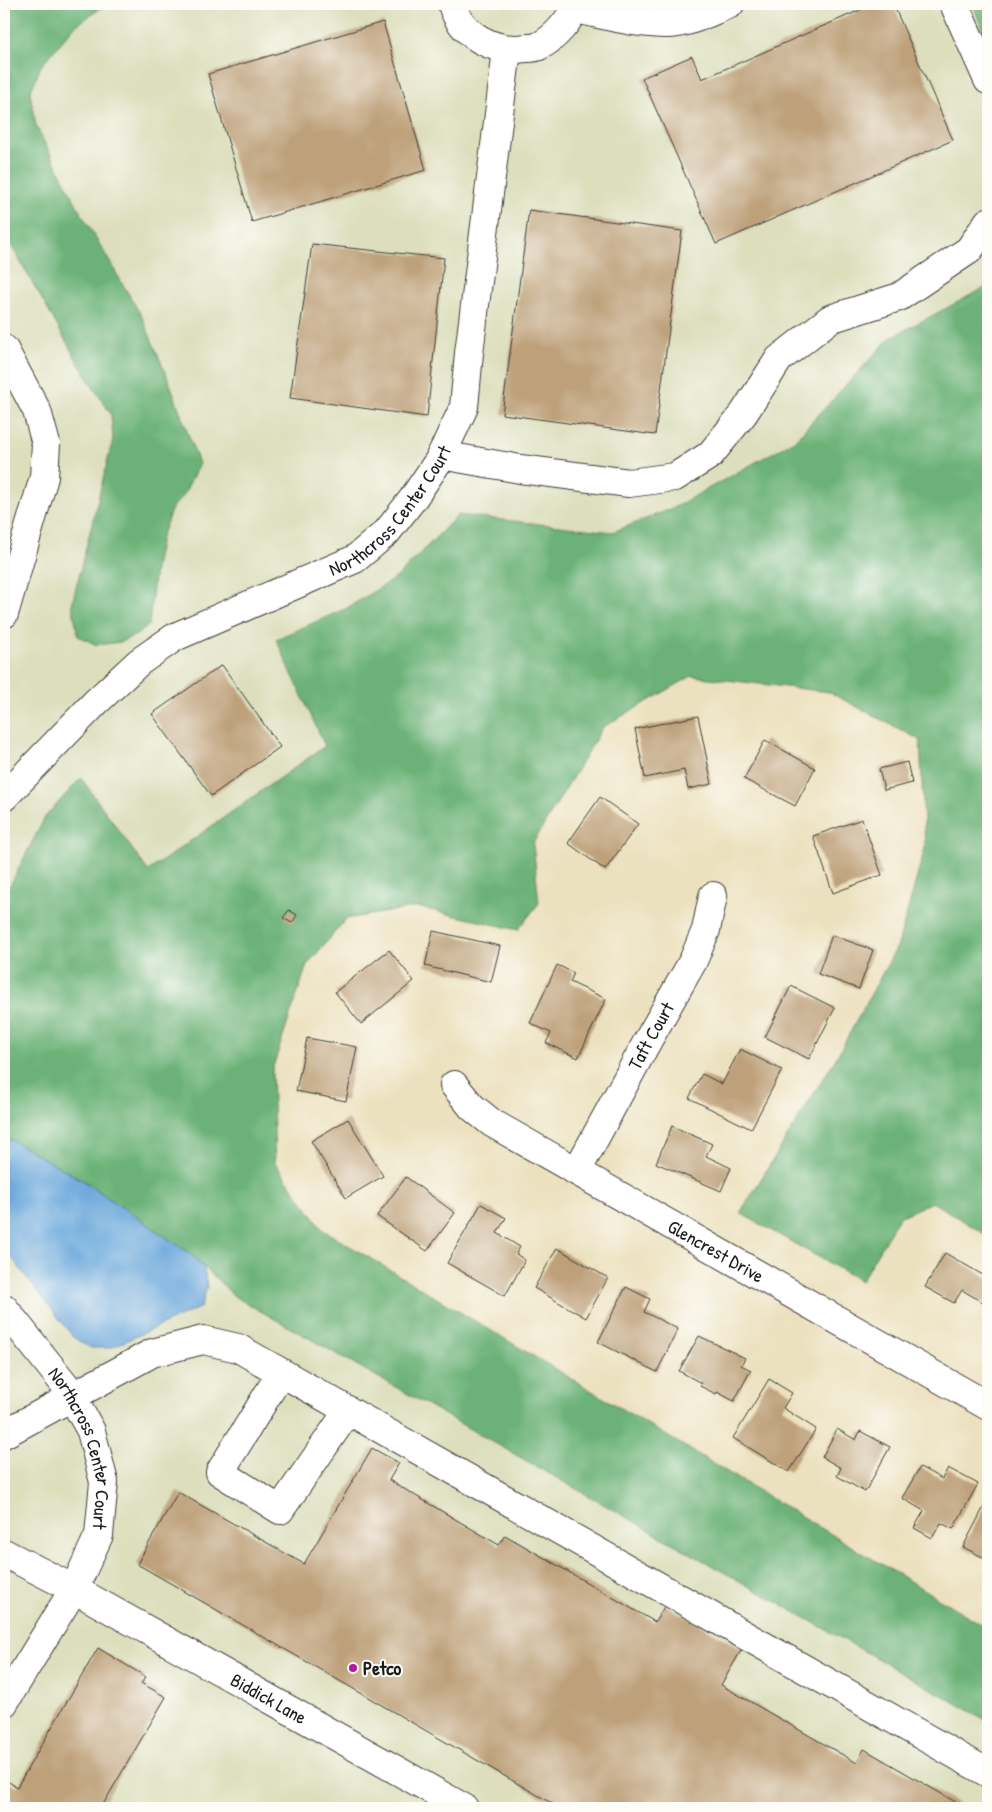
<svg xmlns="http://www.w3.org/2000/svg" width="992" height="1812" viewBox="0 0 992 1812" font-family="'Patrick Hand',sans-serif">
  <rect width="100%" height="100%" fill="#fdfcf7"/>
  <filter id="ink" filterUnits="userSpaceOnUse"><feTurbulence type="fractalNoise" baseFrequency=".02" numOctaves="2"/><feDisplacementMap in="SourceGraphic" scale="10" xChannelSelector="R" yChannelSelector="G"/><feConvolveMatrix kernelMatrix="1 2 1 2 8 2 1 2 1" color-interpolation-filters="sRGB"/></filter>
  <filter id="wash" filterUnits="userSpaceOnUse"><feTurbulence type="fractalNoise" baseFrequency=".0096" numOctaves="4" result="noise"/><feDisplacementMap in="SourceGraphic" scale="20" xChannelSelector="R" yChannelSelector="G"/><feGaussianBlur stdDeviation="1.12" result="paint"/><feColorMatrix in="noise" values="0 0 0 0 0 0 0 0 0 0 0 0 0 0 0 0 0 1.4 0 .05"/><feComposite in="paint" operator="in"/></filter>
  <g filter="url(#wash)">
    <rect width="100%" height="100%" fill="#ece1be"/>
    <!-- built -->
    <g fill="#dcdebc">
      <polygon points="4,4 973,4 988,46 988,286 890,338 794,441 672,508 613,532 458,515 397,577 347,608 325,746 148,871 81,778 13,876 4,897"/>
      <polygon points="4,1138 192,1255 234,1296 988,1721 988,1808 4,1808"/>
    </g>
    <!-- forest -->
    <g fill="#6cb278" stroke="#44674a">
      <polygon points="4,4 107,4 75,26 41,66 30,93 36,126 80,211 142,317 169,381 199,464 183,496 172,508 161,537 155,568 149,625 138,634 121,642 97,645 78,636 72,604 113,439 111,414 87,378 4,233"/>
      <polygon points="973,4 988,4 988,46"/>
      <polygon points="988,286 988,1236 932,1202 899,1217 861,1281 740,1213 836,1058 898,945 925,848 920,740 829,692 692,676 603,727 533,843 539,903 518,930 417,907 346,919 307,965 272,1070 275,1163 323,1230 988,1628 988,1721 234,1296 192,1255 84,1181 15,1142 4,1138 4,897 45,817 81,778 148,871 325,746 276,639 347,608 397,577 458,515 613,532 673,508 794,441 890,338"/>
    </g>
    <!-- water -->
    <polygon fill="#6aa8dc" stroke="#43627c" points="4,1138 15,1142 84,1181 192,1255 204,1268 207,1286 201,1307 110,1348 91,1348 74,1338 4,1248"/>
    <g id="blocks">
      <!-- building -->
      <g fill="#bea17a">
        <polygon points="874,4 893,4 953,140 716,244 642,78 692,56 702,79"/>
        <polygon points="383,22 426,170 252,222 208,74"/>
        <polygon points="529,210 682,231 655,435 502,414"/>
        <polygon points="312,244 444,258 427,417 290,398"/>
        <polygon points="222,665 280,747 211,796 152,714"/>
        <polygon points="698,716 712,784 688,789 684,770 645,778 635,729"/>
        <polygon points="765,740 815,768 795,806 744,779"/>
        <polygon points="907,762 912,783 884,790 879,769"/>
        <polygon points="600,797 638,824 605,870 568,843"/>
        <polygon points="862,819 882,875 833,893 813,836"/>
        <polygon points="289,910 297,915 292,923 283,918"/>
        <polygon points="433,931 500,946 491,982 425,966"/>
        <polygon points="832,935 873,950 859,989 818,974"/>
        <polygon points="389,950 414,981 361,1024 335,992"/>
        <polygon points="557,965 574,973 570,982 606,999 578,1058 546,1043 551,1033 530,1023"/>
        <polygon points="791,986 835,1008 809,1059 765,1037"/>
        <polygon points="307,1038 357,1047 346,1101 296,1091"/>
        <polygon points="740,1049 782,1070 751,1129 689,1098 702,1074 722,1084"/>
        <polygon points="348,1119 383,1176 346,1198 311,1141"/>
        <polygon points="672,1126 712,1144 706,1156 731,1168 721,1191 656,1163"/>
        <polygon points="406,1177 455,1213 427,1251 377,1216"/>
        <polygon points="481,1204 506,1218 497,1233 520,1247 516,1254 525,1260 505,1296 447,1263"/>
        <polygon points="557,1248 608,1278 586,1318 534,1288"/>
        <polygon points="945,1253 988,1278 988,1296 984,1303 962,1290 954,1303 925,1287"/>
        <polygon points="626,1287 650,1299 644,1312 678,1329 657,1372 598,1342"/>
        <polygon points="699,1336 745,1358 741,1365 751,1370 734,1401 717,1392 716,1394 700,1386 701,1383 679,1371"/>
        <polygon points="769,1379 792,1393 783,1408 816,1429 789,1472 733,1438"/>
        <polygon points="837,1429 856,1440 860,1431 890,1447 865,1492 837,1476 841,1468 822,1457"/>
        <polygon points="372,1448 399,1463 389,1480 499,1545 505,1535 655,1622 665,1605 742,1649 721,1685 857,1763 864,1749 966,1808 560,1808 137,1564 178,1492 304,1564"/>
        <polygon points="920,1467 942,1479 948,1468 978,1484 953,1529 941,1523 932,1538 914,1528 924,1511 902,1498"/>
        <polygon points="986,1503 988,1504 988,1560 963,1547"/>
        <polygon points="98,1648 146,1677 141,1683 166,1697 101,1808 4,1808 4,1779 17,1787"/>
      </g>
    </g>
  </g>
  <g filter="url(#ink)">
    <use href="#blocks" fill-opacity="0" stroke="#3b3a34" stroke-width="1"/>
    <g fill="none" stroke-linecap="round" stroke-linejoin="round">
      <defs>
        <g id="minor">
          <path d="M452 4C461 36 495 53 527 48 531 48 535 48 539 46 554 39 571 20 576 4"/>
          <polyline points="954,4 988,80"/>
          <path d="M575 9C605 15 636 24 667 24 688 24 711 11 730 4"/>
          <polyline points="4,349 37,411 46,444 44,477 4,614"/>
          <polyline points="441,455 520,469 629,483 675,477 710,455 744,413 779,359 830,319 899,297 969,250 988,222"/>
          <path id="s1" d="M4 797 96 702 139 662 175 637 355 559 387 532 412 500 439 460 464 407 469 353 507 50"/>
          <path id="s2" d="M454 1085 472 1107 492 1123 988 1406"/>
          <path id="s3" d="M577 1171 647 1042 693 961 706 930 713 896"/>
          <path id="s4" d="M4 1308 66 1386 91 1431 104 1482 99 1535 74 1589 4 1703"/>
          <polyline points="281,1373 220,1472 280,1510 348,1411"/>
          <polyline points="4,1434 152,1353 203,1340 238,1348 988,1773"/>
          <path id="s5" d="M4 1553 74 1589 464 1808"/>
        </g>
      </defs>
      <!-- minor casing -->
      <use href="#minor" stroke="#3b3a34" stroke-width="30"/>
      <!-- minor -->
      <use href="#minor" stroke="#fff" stroke-width="28"/>
    </g>
  </g>
  <!-- markers -->
  <circle fill="#b5179e" stroke="#fdfcf7" stroke-width="2" cx="353" cy="1668" r="5"/>
  <g text-anchor="middle" stroke-width="4" stroke-linejoin="round" paint-order="stroke">
    <!-- street labels -->
    <g font-size="19" fill="#1c1c1c" stroke="#fdfcf7">
      <text dy="7" stroke="none"><textPath href="#s1" startOffset="490">Northcross Center Court</textPath></text>
      <text dy="7" stroke="none"><textPath href="#s3" startOffset="154">Taft Court</textPath></text>
      <text dy="7" stroke="none"><textPath href="#s2" startOffset="312">Glencrest Drive</textPath></text>
      <text dy="7" stroke="none"><textPath href="#s4" startOffset="165">Northcross Center Court</textPath></text>
      <text dy="7" stroke="none"><textPath href="#s5" startOffset="302">Biddick Lane</textPath></text>
    </g>
    <!-- poi labels -->
    <g font-size="19" font-weight="bold" fill="#1c1c1c" stroke="#fdfcf7" text-anchor="start">
      <text x="363" y="1675">Petco</text>
    </g>
  </g>
  <!-- margin -->
  <rect width="992" height="1812" fill="none" stroke="#fdfcf7" stroke-width="20"/>
</svg>
